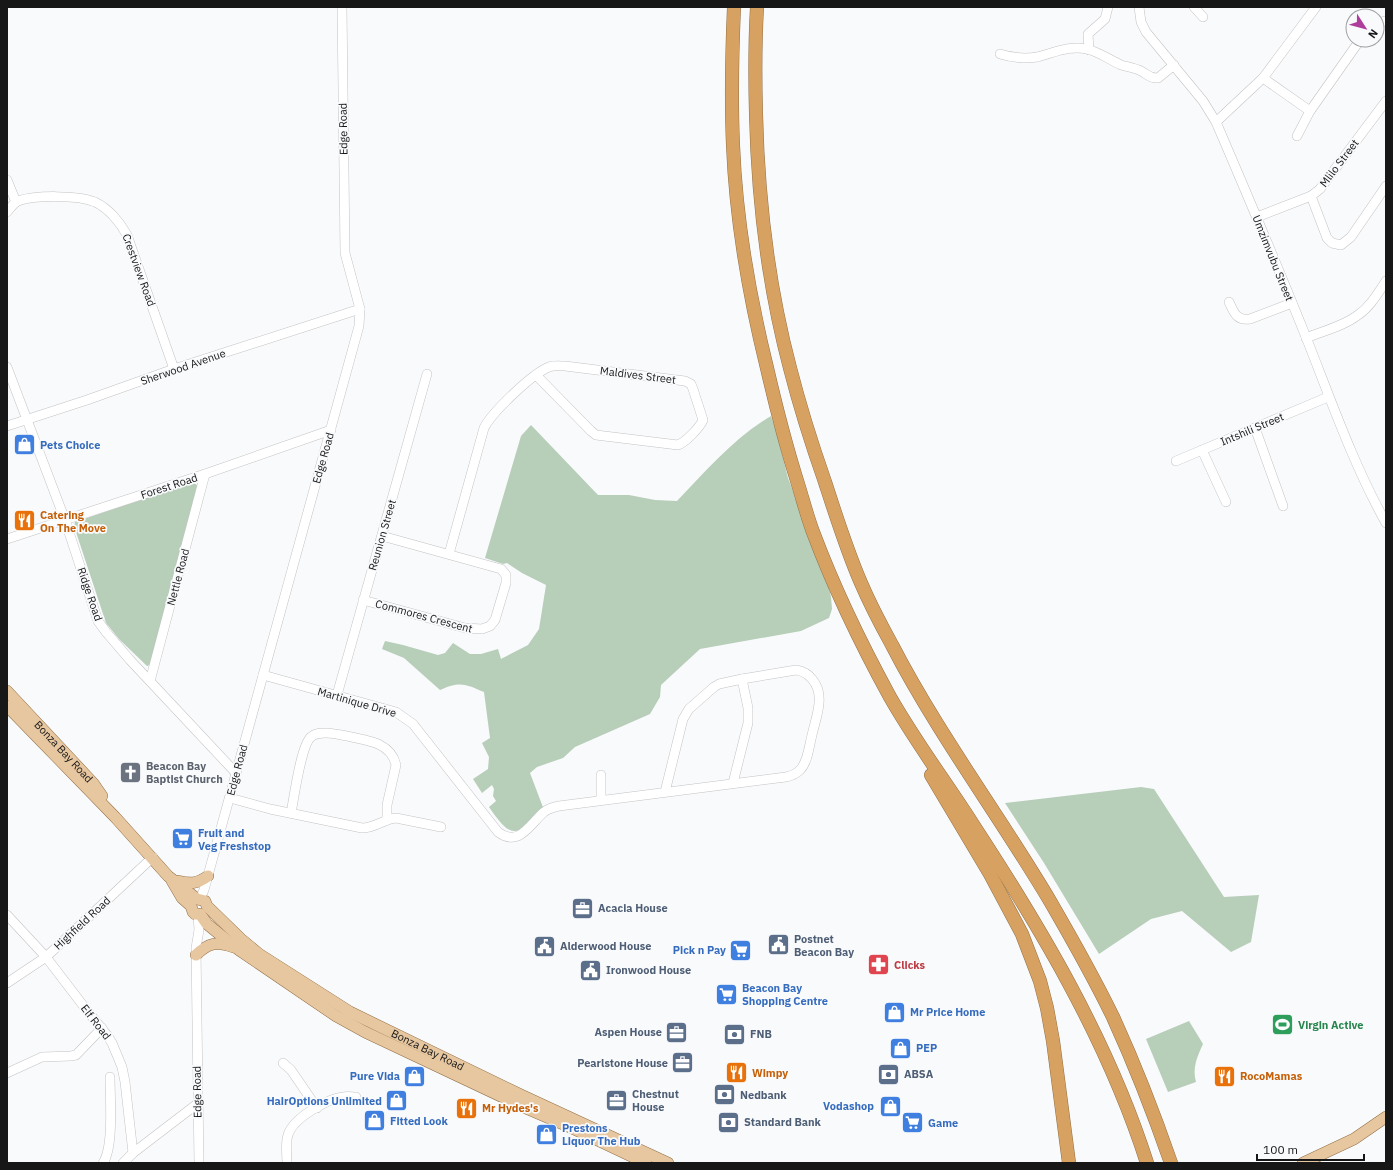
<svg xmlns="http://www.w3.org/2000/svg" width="1393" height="1170" viewBox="0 0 1393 1170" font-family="'IBM Plex Sans',sans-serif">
  <rect width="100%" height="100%" fill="#f9fafc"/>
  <!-- green -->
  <g fill="#b7ceb9">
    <path d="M771 416 776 430 788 478 827 579 831 597 832 609 829 618 801 631 700 649 661 685 660 697 650 714 575 747 563 758 537 767 530 773 544 810C516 835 513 842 489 807L496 801 493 796 494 789 492 785 482 793 473 779 488 769 489 757 482 743 490 738 484 692C465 684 460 681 440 690L404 658 382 649 385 641 403 645 438 655 445 653 453 643 470 654H481L498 649 501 659 528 645 539 629 546 585 522 573 507 563 503 564 485 558 521 436 531 425 598 495H629L655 500 677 501C706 471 734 438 771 416Z"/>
    <polygon points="193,482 198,486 150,665 147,666 119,639 106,623 74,526 75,522"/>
    <polygon points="1141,787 1154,789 1224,897 1259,895 1251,942 1231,952 1182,911 1151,919 1099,954 1044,863 1005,803"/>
    <path d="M1189 1021 1203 1044C1197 1057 1192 1068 1196 1082L1168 1092 1146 1039Z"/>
  </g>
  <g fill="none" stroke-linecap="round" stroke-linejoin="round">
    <defs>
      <g id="minor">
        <path d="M1139 7 1141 22 1146 32 1203 101 1216 122C1247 194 1277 265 1306 337 1331 400 1353 464 1386 523"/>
        <polyline points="1194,7 1203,17"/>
        <polyline points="1377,23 1386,21"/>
        <polyline points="1089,50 1088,34 1105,19 1108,7"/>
        <path d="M1000 54C1013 58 1024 59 1037 57 1054 53 1069 45 1087 49 1099 52 1110 60 1121 65 1128 67 1135 68 1141 71 1147 74 1150 79 1158 78L1174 65"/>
        <polyline points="1263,78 1310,111"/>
        <polyline points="1216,122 1263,78 1316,7"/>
        <polyline points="1297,136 1310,111 1360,40"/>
        <polyline points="7,180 16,202"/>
        <polyline points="1311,196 1327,238 1332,243 1341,245 1351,237 1386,186"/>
        <path d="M7 212C10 209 13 203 18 201 35 195 78 195 95 202 108 208 120 222 127 235L174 369"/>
        <polyline points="1257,217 1311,196 1320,189 1386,101"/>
        <path d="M1229 302C1234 312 1236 321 1250 319L1292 303"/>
        <path d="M1306 338C1323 331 1344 326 1358 315 1370 307 1378 293 1386 281"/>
        <polyline points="7,367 65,520 98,621 106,632 130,660 236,773"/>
        <polyline points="7,426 87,400 174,369 360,309"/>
        <polyline points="1255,428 1283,506"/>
        <polyline points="1202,450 1226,502"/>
        <polyline points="1176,461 1328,397"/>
        <polyline points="7,539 205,474 331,430"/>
        <path d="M449 554 484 428C492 412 533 373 549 367 554 365 560 366 565 366L685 381 691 384 693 389 703 420C700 427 686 442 678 445L596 435 591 431 536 375"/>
        <polyline points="363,600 465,628 482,629 490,626 495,620 506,583 506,575 501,569 382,536"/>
        <path d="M263 675 396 712 413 724 498 832C519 848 530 824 544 812 549 808 554 807 559 806L786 777C791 776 796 774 800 770 808 762 809 746 812 735 816 717 826 695 812 679 808 674 803 671 796 670L742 679 719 684 714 687 689 709 683 719 665 792"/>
        <polyline points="150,681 205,474"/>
        <polyline points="337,695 427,374"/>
        <polyline points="733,783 748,723 748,708 742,679"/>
        <path d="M230 798 270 809 362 828C375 828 384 819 396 818L441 827"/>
        <polyline points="601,800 601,775"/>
        <path d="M291 813C294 798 301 745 311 737 315 733 321 733 326 733 334 733 374 741 380 745 388 749 394 756 396 765L387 805V820"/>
        <polyline points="200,899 204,890 359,326 360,309 345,253 342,7"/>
        <polyline points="7,915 46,957 85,1008 107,1035 112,1043 122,1067 125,1082 133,1153"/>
        <polyline points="198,915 199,930 196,948 199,1163"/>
        <polyline points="7,983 46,957 153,857"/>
        <polyline points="283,1063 291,1070 317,1108"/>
        <polyline points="7,1073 42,1057 71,1056 76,1055 102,1028"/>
        <path d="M103 1163C114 1147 110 1098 110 1077"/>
        <polyline points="123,1163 133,1153 197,1104"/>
        <path d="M287 1163C287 1154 285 1143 288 1135 293 1118 327 1099 343 1097 347 1096 352 1097 356 1097"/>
      </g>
      <g id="major">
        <path id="s1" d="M7 691 93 783 102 796"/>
        <path id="s2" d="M7 706 115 817 168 876 197 899 205 901 207 906 241 939 259 954 350 1012 521 1095 668 1163"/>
        <polyline points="172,881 182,898 191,906 193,912 195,914 200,914 207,924 239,950 336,1016 365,1032 528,1109 572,1128 646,1163"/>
        <path d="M178 881C190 884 197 884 208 876"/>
        <path d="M196 955C208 943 217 941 233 947"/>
        <polyline points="1303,1163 1354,1139 1386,1117"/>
      </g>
      <g id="highway">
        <path d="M734 7C732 53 731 99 733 145 736 221 749 295 767 368 776 407 786 446 798 484 803 500 807 516 813 532 834 588 861 644 890 697 915 741 945 781 972 823 1042 930 1108 1041 1147 1163"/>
        <path d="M757 7C755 42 755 78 756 114 758 199 768 285 790 368 800 407 812 445 825 482 836 516 847 551 861 583 870 604 881 625 892 645 938 734 999 815 1050 901 1072 939 1094 978 1113 1017 1135 1065 1154 1114 1171 1163"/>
        <polyline points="931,775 990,874 1022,934 1040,981 1047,1008 1053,1041 1069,1163"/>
      </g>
    </defs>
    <!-- minor casing -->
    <use href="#minor" stroke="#c3c3c5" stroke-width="10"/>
    <!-- major casing -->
    <use href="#major" stroke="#947147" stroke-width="12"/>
    <!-- highway casing -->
    <use href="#highway" stroke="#947147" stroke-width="14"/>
    <!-- minor -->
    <use href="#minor" stroke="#fff" stroke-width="9"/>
    <!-- major -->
    <use href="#major" stroke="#e7c7a0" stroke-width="11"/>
    <!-- highway -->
    <use href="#highway" stroke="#d7a261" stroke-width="13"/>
  </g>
  <!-- icons -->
  <defs>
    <symbol id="shop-square" viewBox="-11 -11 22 22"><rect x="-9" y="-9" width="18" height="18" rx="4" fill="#3f7fe0" stroke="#f9fafc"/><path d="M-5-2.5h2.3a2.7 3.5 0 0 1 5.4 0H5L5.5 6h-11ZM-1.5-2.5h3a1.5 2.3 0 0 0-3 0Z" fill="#fff"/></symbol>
    <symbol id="restaurant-square" viewBox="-11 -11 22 22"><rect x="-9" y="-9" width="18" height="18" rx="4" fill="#e8710a" stroke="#f9fafc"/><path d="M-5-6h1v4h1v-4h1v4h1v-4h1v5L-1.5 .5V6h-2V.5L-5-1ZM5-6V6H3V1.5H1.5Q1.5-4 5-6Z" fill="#fff"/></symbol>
    <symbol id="church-square" viewBox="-11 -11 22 22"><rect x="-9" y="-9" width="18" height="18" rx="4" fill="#6b7280" stroke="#f9fafc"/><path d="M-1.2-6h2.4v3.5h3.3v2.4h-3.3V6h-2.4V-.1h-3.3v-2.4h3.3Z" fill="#fff"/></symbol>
    <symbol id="supermarket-square" viewBox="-11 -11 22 22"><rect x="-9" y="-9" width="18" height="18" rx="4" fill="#3f7fe0" stroke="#f9fafc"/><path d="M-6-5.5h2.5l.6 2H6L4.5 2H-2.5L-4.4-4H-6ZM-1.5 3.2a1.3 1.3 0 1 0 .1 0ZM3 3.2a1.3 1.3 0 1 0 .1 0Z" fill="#fff"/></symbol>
    <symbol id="office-square" viewBox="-11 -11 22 22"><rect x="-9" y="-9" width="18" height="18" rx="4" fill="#5c6f8a" stroke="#f9fafc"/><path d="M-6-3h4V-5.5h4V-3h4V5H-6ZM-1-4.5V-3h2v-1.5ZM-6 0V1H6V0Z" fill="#fff"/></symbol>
    <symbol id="civic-square" viewBox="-11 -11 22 22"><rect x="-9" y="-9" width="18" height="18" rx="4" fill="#5c6f8a" stroke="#f9fafc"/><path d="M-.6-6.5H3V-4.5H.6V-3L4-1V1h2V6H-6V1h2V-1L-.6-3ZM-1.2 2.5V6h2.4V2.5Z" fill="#fff"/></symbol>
    <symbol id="pharmacy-square" viewBox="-11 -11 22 22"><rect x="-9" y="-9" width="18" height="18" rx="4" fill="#e0444e" stroke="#f9fafc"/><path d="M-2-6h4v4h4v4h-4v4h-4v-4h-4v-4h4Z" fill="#fff"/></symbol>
    <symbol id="stadium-square" viewBox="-11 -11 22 22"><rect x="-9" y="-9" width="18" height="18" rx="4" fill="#2e9e5b" stroke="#f9fafc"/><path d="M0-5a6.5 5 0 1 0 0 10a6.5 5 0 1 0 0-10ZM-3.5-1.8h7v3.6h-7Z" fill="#fff"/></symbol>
    <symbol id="bank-square" viewBox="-11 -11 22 22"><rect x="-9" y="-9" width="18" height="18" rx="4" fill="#5c6f8a" stroke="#f9fafc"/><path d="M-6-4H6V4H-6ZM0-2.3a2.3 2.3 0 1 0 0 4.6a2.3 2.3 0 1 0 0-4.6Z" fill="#fff"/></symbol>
  </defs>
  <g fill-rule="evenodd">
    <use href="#shop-square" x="12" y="432" width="25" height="25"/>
    <use href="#restaurant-square" x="12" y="508" width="25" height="25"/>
    <use href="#church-square" x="118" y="760" width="25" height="25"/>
    <use href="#supermarket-square" x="170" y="826" width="25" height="25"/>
    <use href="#office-square" x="570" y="896" width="25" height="25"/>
    <use href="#civic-square" x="766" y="932" width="25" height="25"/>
    <use href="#civic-square" x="532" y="934" width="25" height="25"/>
    <use href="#supermarket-square" x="728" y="938" width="25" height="25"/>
    <use href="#pharmacy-square" x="866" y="952" width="25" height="25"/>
    <use href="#civic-square" x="578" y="958" width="25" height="25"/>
    <use href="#supermarket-square" x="714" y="982" width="25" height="25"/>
    <use href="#shop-square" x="882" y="1000" width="25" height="25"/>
    <use href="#stadium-square" x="1270" y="1012" width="25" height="25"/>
    <use href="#office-square" x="664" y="1020" width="25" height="25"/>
    <use href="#bank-square" x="722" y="1022" width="25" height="25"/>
    <use href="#shop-square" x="888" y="1036" width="25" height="25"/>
    <use href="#office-square" x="670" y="1050" width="25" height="25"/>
    <use href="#restaurant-square" x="724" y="1060" width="25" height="25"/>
    <use href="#bank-square" x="876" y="1062" width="25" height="25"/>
    <use href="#shop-square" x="402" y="1064" width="25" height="25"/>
    <use href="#restaurant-square" x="1212" y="1064" width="25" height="25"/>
    <use href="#bank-square" x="712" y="1082" width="25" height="25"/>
    <use href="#office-square" x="604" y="1088" width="25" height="25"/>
    <use href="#shop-square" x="384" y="1088" width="25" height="25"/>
    <use href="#shop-square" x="878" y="1094" width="25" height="25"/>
    <use href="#restaurant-square" x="454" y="1096" width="25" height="25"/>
    <use href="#shop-square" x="362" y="1108" width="25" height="25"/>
    <use href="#bank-square" x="716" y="1110" width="25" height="25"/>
    <use href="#supermarket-square" x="900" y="1110" width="25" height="25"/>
    <use href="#shop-square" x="534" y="1122" width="25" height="25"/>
  </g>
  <g text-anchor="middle" stroke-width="3.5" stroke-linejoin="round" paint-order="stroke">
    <!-- street labels -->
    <g font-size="11" fill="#171718" stroke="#f9fafc">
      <text transform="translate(343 129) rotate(-91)" y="4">Edge Road</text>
      <text transform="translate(1339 163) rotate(-53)" y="4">Mlilo Street</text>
      <text transform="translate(1273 258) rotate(68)" y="4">Umzimvubu Street</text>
      <text transform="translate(139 270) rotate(70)" y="4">Crestview Road</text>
      <text transform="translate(183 367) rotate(-19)" y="4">Sherwood Avenue</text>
      <text transform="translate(638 375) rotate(7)" y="4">Maldives Street</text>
      <text transform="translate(1252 429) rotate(-23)" y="4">Intshili Street</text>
      <text transform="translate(323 458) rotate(-74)" y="4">Edge Road</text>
      <text transform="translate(169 486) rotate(-18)" y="4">Forest Road</text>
      <text transform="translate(382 535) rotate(-74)" y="4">Reunion Street</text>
      <text transform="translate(178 577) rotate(-75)" y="4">Nettle Road</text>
      <text transform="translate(90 594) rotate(71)" y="4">Ridge Road</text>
      <text transform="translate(424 616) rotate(15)" y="4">Commores Crescent</text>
      <text transform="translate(357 702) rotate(16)" y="4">Martinique Drive</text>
      <text dy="4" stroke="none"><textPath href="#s1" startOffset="83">Bonza Bay Road</textPath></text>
      <text transform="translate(237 770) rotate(-75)" y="4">Edge Road</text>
      <text transform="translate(82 923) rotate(-43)" y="4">Highfield Road</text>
      <text transform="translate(96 1022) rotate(52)" y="4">Elf Road</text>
      <text dy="4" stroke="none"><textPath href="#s2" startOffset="550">Bonza Bay Road</textPath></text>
      <text transform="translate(197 1092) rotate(-91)" y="4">Edge Road</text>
    </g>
    <!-- shop labels -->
    <g font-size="11" font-weight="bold" fill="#366cbe" stroke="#f9fafc" text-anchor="start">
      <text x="40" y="449">Pets Choice</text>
      <text x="198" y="837">Fruit and<tspan x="198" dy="13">Veg Freshstop</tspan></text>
      <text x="726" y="954" text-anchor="end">Pick n Pay</text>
      <text x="742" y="992">Beacon Bay<tspan x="742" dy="13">Shopping Centre</tspan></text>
      <text x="910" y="1016">Mr Price Home</text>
      <text x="916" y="1052">PEP</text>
      <text x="400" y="1080" text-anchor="end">Pure Vida</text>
      <text x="382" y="1105" text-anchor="end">HairOptions Unlimited</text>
      <text x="874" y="1110" text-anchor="end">Vodashop</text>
      <text x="390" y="1125">Fitted Look</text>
      <text x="928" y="1127">Game</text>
      <text x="562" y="1132">Prestons<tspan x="562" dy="13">Liquor The Hub</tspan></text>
    </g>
    <!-- food labels -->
    <g font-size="11" font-weight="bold" fill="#c56008" stroke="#f9fafc" text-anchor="start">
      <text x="40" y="519">Catering<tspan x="40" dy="13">On The Move</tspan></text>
      <text x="752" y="1077">Wimpy</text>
      <text x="1240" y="1080">RocoMamas</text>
      <text x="482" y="1112">Mr Hydes's</text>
    </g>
    <!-- worship labels -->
    <g font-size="11" font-weight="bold" fill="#5b616d" stroke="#f9fafc" text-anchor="start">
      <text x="146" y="770">Beacon Bay<tspan x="146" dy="13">Baptist Church</tspan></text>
    </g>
    <!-- service labels -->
    <g font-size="11" font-weight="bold" fill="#4e5e75" stroke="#f9fafc" text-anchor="start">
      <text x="598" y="912">Acacia House</text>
      <text x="794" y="943">Postnet<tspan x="794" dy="13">Beacon Bay</tspan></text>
      <text x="560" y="950">Alderwood House</text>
      <text x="606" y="974">Ironwood House</text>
      <text x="662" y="1036" text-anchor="end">Aspen House</text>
      <text x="750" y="1038">FNB</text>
      <text x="668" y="1067" text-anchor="end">Pearlstone House</text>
      <text x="904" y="1078">ABSA</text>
      <text x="632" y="1098">Chestnut<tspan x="632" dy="13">House</tspan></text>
      <text x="740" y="1099">Nedbank</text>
      <text x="744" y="1126">Standard Bank</text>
    </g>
    <!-- health labels -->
    <g font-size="11" font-weight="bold" fill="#be3a42" stroke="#f9fafc" text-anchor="start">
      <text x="894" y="969">Clicks</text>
    </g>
    <!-- leisure labels -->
    <g font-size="11" font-weight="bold" fill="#27864d" stroke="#f9fafc" text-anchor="start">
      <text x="1298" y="1029">Virgin Active</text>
    </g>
  </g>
  <!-- border -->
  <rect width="1393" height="1170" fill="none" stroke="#171718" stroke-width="16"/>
  <!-- north arrow -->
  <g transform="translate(1365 28) rotate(126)"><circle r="19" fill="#f9fafc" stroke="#9f9fa1"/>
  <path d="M0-3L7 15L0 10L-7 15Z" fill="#ad3e9b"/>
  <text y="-6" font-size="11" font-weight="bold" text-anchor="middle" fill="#171718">N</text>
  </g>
  <!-- scale -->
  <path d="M1257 1154v6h107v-6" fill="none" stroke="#171718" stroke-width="2"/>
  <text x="1263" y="1154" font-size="12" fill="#171718" stroke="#f9fafc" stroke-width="3" paint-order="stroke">100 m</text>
</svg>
